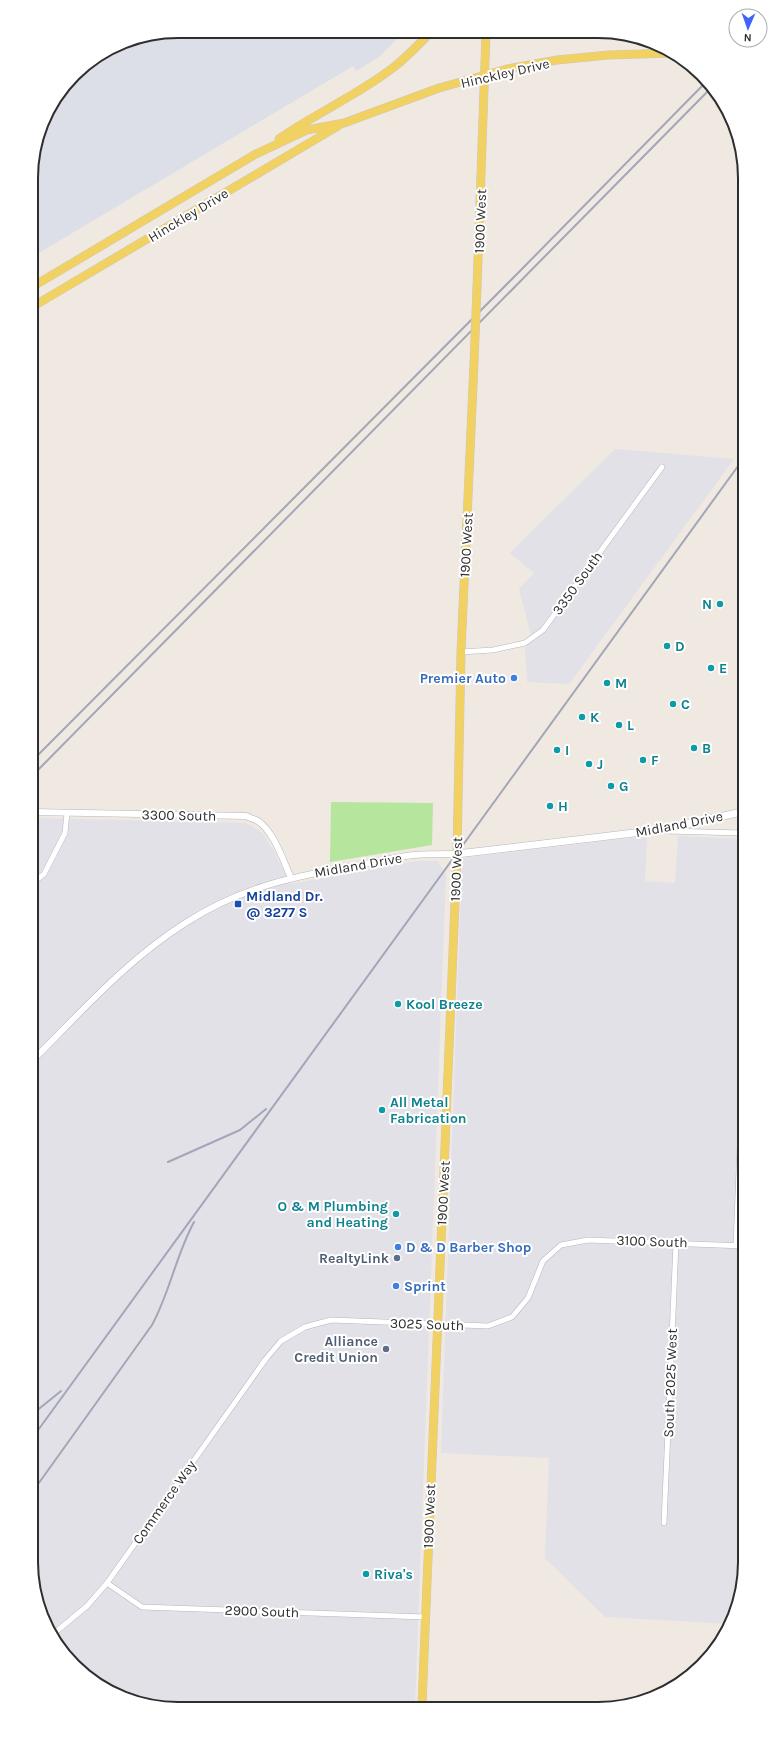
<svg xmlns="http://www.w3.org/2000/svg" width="776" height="1740" viewBox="0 0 776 1740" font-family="Karla,sans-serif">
  <rect width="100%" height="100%" fill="#efe9e1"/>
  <!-- industrial -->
  <g fill="#e3e1e8">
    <polygon points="615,449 734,459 569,684 527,682 525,649 531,635 519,589 534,573 510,553"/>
    <polygon points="33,818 246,823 262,832 274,851 290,884 416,861 438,861 446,875 415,1705 150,1706 113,1694 81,1672 56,1643 36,1600"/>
    <polygon points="647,836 645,881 675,883 678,836 742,839 745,1572 734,1618 730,1624 605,1617 545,1558 549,1458 441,1453 462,858"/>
  </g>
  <!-- airport -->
  <polygon fill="#dcdee8" points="178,31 404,32 379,57 356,71 353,66 32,257 31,168 46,113 81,68 122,42"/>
  <!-- green -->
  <polygon fill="#b6e59e" points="331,802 433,803 432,845 330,862"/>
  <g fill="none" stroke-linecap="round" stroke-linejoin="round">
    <defs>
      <g id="minor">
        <polyline points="461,652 493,650 525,643 543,630 662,467"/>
        <polyline points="666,831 742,833"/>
        <polyline points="34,882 44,874 65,833 67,813"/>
        <polyline points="736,1245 741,1120 743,1116"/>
        <polyline points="664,1523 676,1243"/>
        <polyline points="107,1583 142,1607 425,1617"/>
        <polyline points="52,1635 87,1606 107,1583 265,1360 281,1341 305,1327 331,1320 488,1326 512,1317 528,1298 543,1261 561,1245 588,1240 744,1246"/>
      </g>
      <g id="tertiary">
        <path d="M33 812 246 816C250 818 254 819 258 821 274 832 283 860 291 878"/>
        <path d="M34 1059C82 1011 129 958 187 922 238 889 290 877 349 867 370 863 392 858 414 855 428 854 443 854 457 854"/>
      </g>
      <polyline id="secondary" points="457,854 659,830 742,812"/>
      <g id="primary">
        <path d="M279 139C316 113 358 95 394 67 407 57 418 45 430 33"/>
        <polyline points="32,287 254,155 307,130 344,123 439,88 507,69 557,60 608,55 673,53"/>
        <polyline points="477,287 486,33"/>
        <polyline points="32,307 338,126"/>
        <polyline points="422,1705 457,854 461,652 474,363"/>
      </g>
    </defs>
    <!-- minor casing -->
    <use href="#minor" stroke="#b4b7c1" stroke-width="6"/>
    <!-- tertiary casing -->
    <use href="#tertiary" stroke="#b4b7c1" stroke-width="7"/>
    <!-- secondary casing -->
    <use href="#secondary" stroke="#b4b7c1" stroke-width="8"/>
    <!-- primary casing -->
    <use href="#primary" stroke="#c9c9c9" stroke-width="9"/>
    <!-- minor -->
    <use href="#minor" stroke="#fff" stroke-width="5"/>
    <!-- tertiary -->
    <use href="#tertiary" stroke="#fff" stroke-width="6"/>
    <!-- secondary -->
    <use href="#secondary" stroke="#fff" stroke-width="7"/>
    <!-- primary -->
    <use href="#primary" stroke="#f2d163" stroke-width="8"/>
    <!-- rail -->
    <g stroke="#a3a6b8" stroke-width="2">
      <polyline points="33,760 515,276 707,81"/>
      <polyline points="33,775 712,87"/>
      <polyline points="168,1162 240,1130 266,1109"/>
      <polyline points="35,1412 61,1391"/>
      <polyline points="36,1433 741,462"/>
      <path d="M36 1487 152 1325C170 1292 176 1255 194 1222"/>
    </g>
    <defs>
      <polyline id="primary-bridge" points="474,363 477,287"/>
    </defs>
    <!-- primary-bridge casing -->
    <use href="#primary-bridge" stroke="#c9c9c9" stroke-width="9" stroke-linecap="butt"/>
    <!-- primary-bridge -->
    <use href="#primary-bridge" stroke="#f2d163" stroke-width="8"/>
  </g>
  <!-- markers -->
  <g fill="#0f9aa8" stroke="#fff" stroke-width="1.5">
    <circle cx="720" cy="604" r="4"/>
    <circle cx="667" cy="646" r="4"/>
    <circle cx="711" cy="668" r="4"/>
    <circle cx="607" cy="683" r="4"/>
    <circle cx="673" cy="704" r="4"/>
    <circle cx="582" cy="717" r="4"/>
    <circle cx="619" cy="725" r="4"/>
    <circle cx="694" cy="748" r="4"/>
    <circle cx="557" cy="750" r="4"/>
    <circle cx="643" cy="760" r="4"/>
    <circle cx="589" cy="764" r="4"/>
    <circle cx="611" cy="786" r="4"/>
    <circle cx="550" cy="806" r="4"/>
    <circle cx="398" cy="1004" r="4"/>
    <circle cx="382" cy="1110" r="4"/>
    <circle cx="396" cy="1214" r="4"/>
    <circle cx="366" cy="1574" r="4"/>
  </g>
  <g fill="#3f7fe0" stroke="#fff" stroke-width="1.5">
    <circle cx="514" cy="678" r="4"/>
    <circle cx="398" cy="1247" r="4"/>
    <circle cx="396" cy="1286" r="4"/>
  </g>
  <rect fill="#1a4fb4" stroke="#fff" stroke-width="1.5" x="234" y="900" width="8" height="8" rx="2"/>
  <g fill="#5c6f8a" stroke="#fff" stroke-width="1.5">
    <circle cx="397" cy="1258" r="4"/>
    <circle cx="386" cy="1349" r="4"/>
  </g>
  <g text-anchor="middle" stroke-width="4" stroke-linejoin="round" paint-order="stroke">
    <!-- street labels -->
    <g font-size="14" fill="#2e2e2e" stroke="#fff">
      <text transform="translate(505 73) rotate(-13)" y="5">Hinckley Drive</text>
      <text transform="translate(188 215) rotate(-31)" y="5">Hinckley Drive</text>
      <text transform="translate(480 221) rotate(-88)" y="5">1900 West</text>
      <text transform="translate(466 545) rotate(-87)" y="5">1900 West</text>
      <text transform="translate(577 583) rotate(-54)" y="5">3350 South</text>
      <text transform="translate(179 815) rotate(1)" y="5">3300 South</text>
      <text transform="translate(679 824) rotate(-11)" y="5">Midland Drive</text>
      <text transform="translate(358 865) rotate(-10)" y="5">Midland Drive</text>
      <text transform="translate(456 869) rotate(-88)" y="5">1900 West</text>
      <text transform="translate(443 1193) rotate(-87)" y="5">1900 West</text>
      <text transform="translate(652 1241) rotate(2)" y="5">3100 South</text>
      <text transform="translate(427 1324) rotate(2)" y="5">3025 South</text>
      <text transform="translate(670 1383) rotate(-88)" y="5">South 2025 West</text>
      <text transform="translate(164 1502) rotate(-55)" y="5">Commerce Way</text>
      <text transform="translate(429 1516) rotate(-88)" y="5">1900 West</text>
      <text transform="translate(262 1611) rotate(2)" y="5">2900 South</text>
    </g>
    <!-- culture labels -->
    <g font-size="14" font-weight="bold" fill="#0d838f" stroke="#fff" text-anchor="start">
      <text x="712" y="609" text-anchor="end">N</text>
      <text x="675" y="651">D</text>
      <text x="719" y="673">E</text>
      <text x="615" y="688">M</text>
      <text x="681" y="709">C</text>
      <text x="590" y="722">K</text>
      <text x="627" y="730">L</text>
      <text x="702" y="753">B</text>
      <text x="565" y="755">I</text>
      <text x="651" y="765">F</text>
      <text x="597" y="769">J</text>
      <text x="619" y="791">G</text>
      <text x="558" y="811">H</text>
      <text x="406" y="1009">Kool Breeze</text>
      <text x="390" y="1107">All Metal<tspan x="390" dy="16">Fabrication</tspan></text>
      <text x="388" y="1211" text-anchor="end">O &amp; M Plumbing<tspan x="388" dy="16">and Heating</tspan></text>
      <text x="374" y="1579">Riva's</text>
    </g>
    <!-- shop labels -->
    <g font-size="14" font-weight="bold" fill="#366cbe" stroke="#fff" text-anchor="start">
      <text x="506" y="683" text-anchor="end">Premier Auto</text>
      <text x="406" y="1252">D &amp; D Barber Shop</text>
      <text x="404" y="1291">Sprint</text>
    </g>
    <!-- transit labels -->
    <g font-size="14" font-weight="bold" fill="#164399" stroke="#fff" text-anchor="start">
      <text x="246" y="901">Midland Dr.<tspan x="246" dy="16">@ 3277 S</tspan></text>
    </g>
    <!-- service labels -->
    <g font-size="14" font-weight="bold" fill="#4e5e75" stroke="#fff" text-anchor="end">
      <text x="389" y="1263">RealtyLink</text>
      <text x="378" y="1346">Alliance<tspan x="378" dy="16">Credit Union</tspan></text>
    </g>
  </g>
  <!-- crop -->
  <path d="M0 0H776V1740H0ZM178 38H598A140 140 0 0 1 738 178V1562A140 140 0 0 1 598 1702H178A140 140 0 0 1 38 1562V178A140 140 0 0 1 178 38Z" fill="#fff" fill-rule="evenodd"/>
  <path fill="none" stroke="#2e2e2e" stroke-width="2" d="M178 38H598A140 140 0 0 1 738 178V1562A140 140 0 0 1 598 1702H178A140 140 0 0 1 38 1562V178A140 140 0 0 1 178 38Z"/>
  <!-- north arrow -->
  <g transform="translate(748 28) rotate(182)"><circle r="19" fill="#ffffff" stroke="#ababab"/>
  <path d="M0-3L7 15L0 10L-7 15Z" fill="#4264fb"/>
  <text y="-6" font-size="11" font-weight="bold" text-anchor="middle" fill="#2e2e2e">N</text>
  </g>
</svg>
